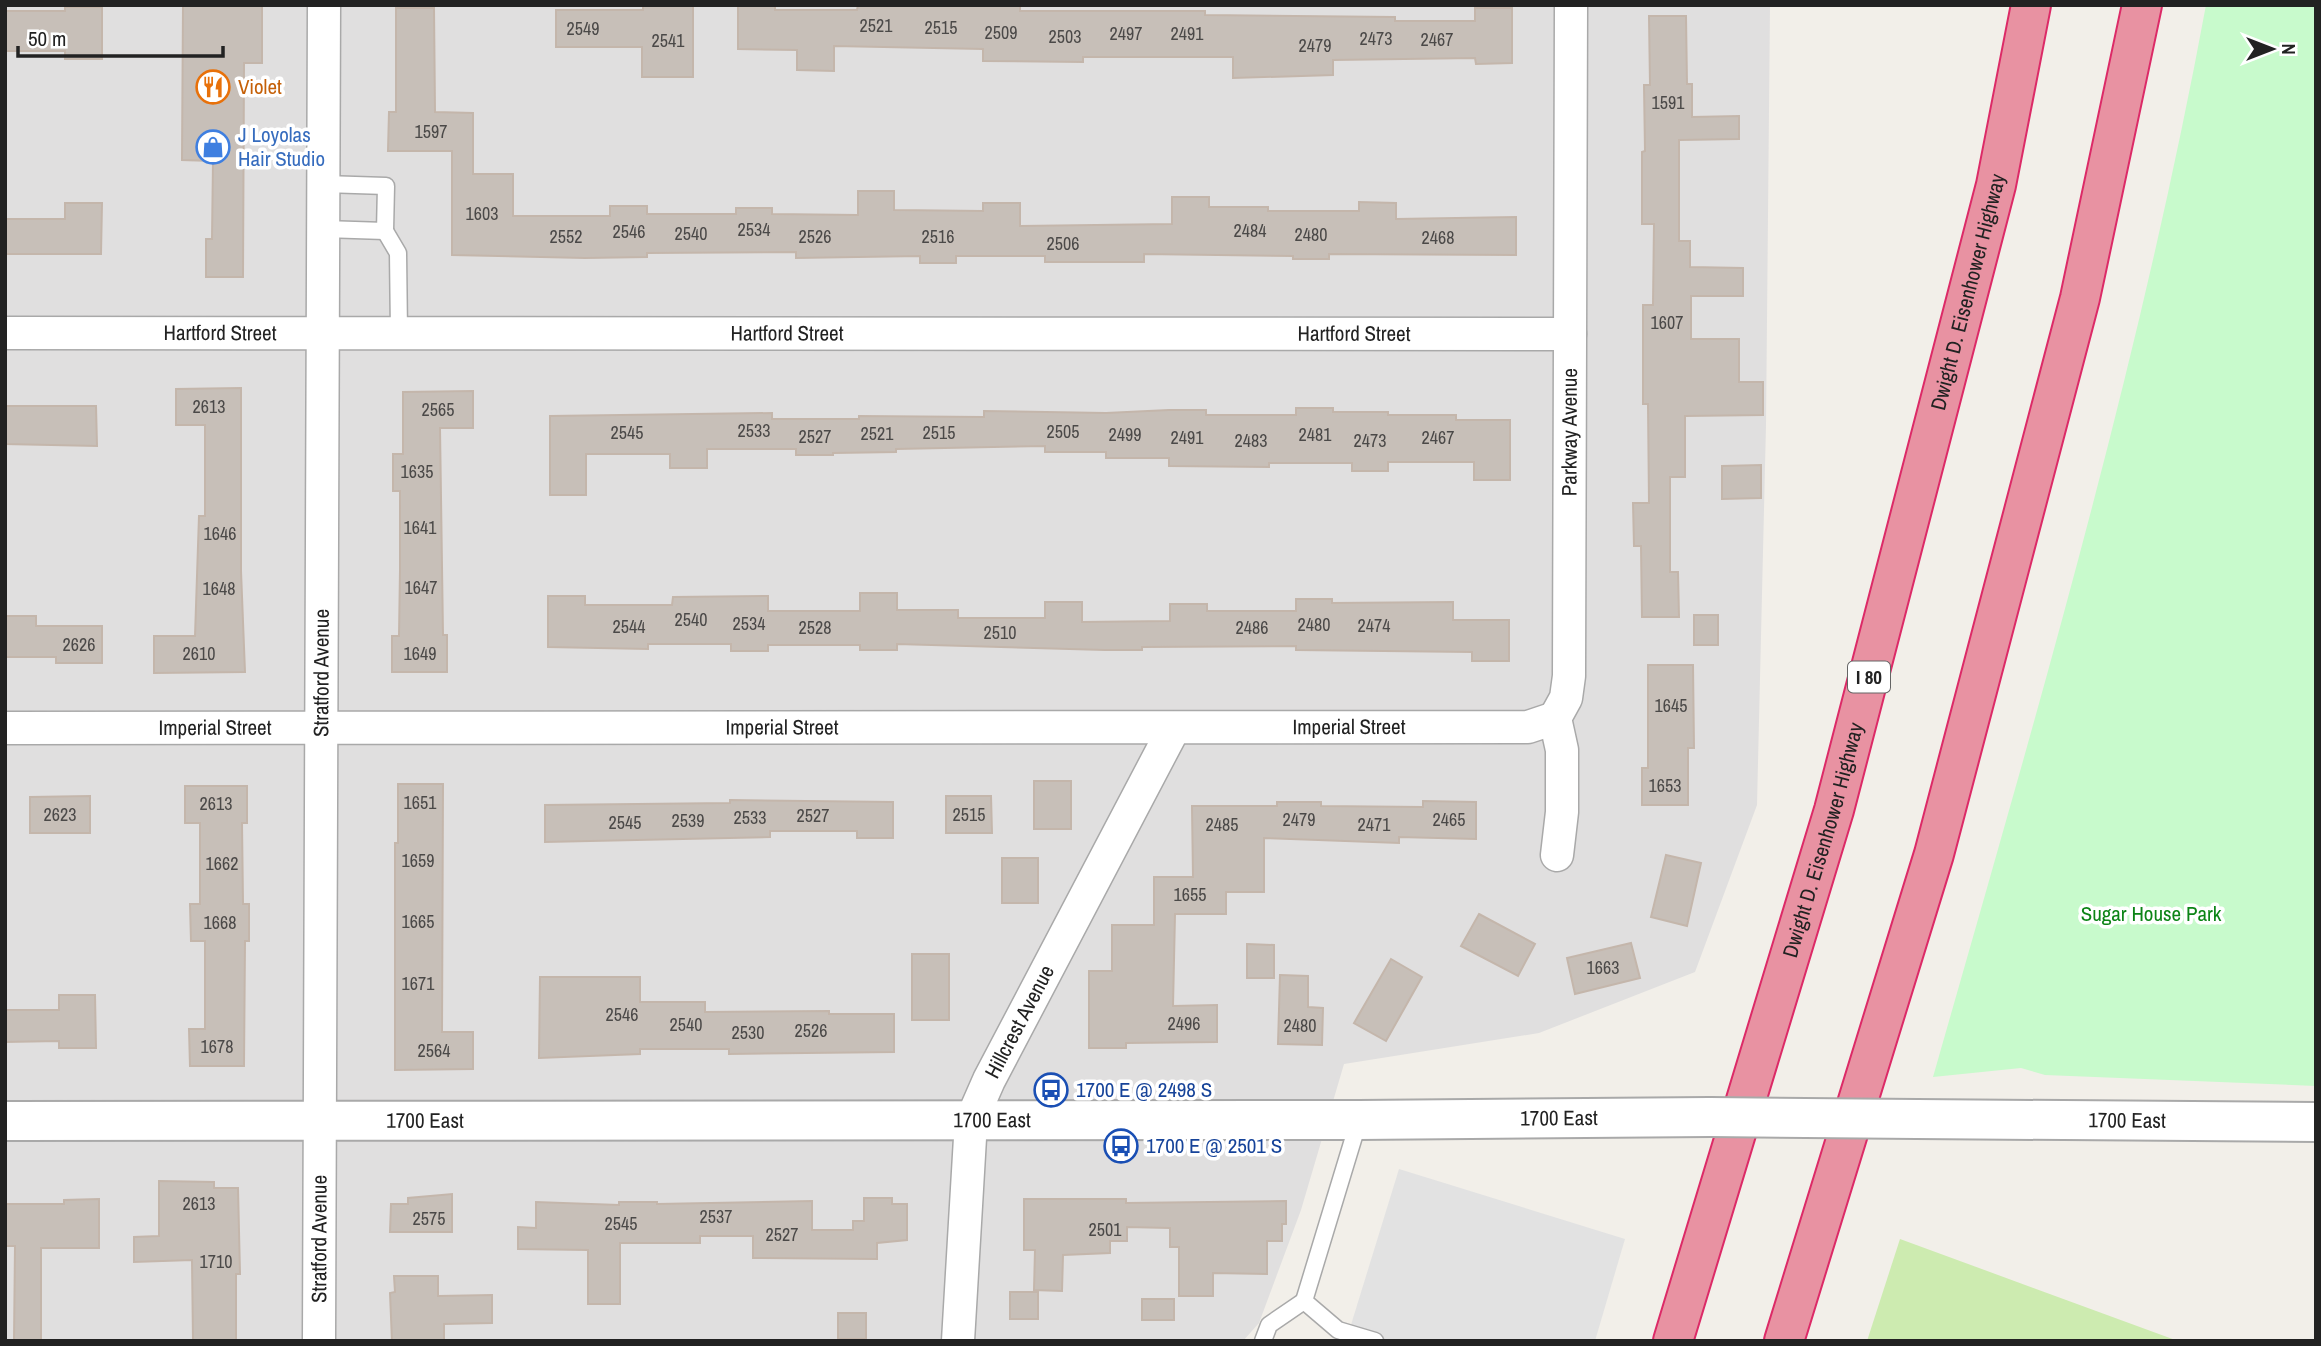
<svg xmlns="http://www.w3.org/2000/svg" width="2321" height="1346" viewBox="0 0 2321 1346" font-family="'Archivo Narrow',sans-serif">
  <rect width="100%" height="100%" fill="#f2efe9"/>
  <!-- residential -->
  <polygon fill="#e0dfdf" points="5,5 1770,5 1766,425 1757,805 1695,972 1539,1033 1344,1064 1301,1210 1259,1323 1243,1341 5,1341"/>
  <!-- grass -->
  <polygon fill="#cdebb0" points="1900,1239 2178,1341 1867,1341"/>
  <!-- park -->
  <path fill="#c8facc" d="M2206 5H2316V1086L2045 1075 2021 1068 1933 1077C2034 723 2139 368 2206 5Z"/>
  <!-- parking -->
  <polygon fill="#e2e2e2" points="1399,1169 1625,1239 1595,1341 1346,1341"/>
  <!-- building -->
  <g fill="#c7bfb8" stroke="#c4b6ab" stroke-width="2">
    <polygon points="183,5 262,5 262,63 244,63 243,277 206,277 206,239 212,239 213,161 182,160"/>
    <polygon points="643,5 693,5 693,77 642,77 642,47 556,47 556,10 643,10"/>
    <polygon points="738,5 775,5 775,10 857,10 858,5 1020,6 1020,11 1205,11 1205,15 1395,17 1395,21 1475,21 1475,8 1512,8 1512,63 1476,64 1475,58 1333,60 1333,75 1233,78 1233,57 1083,57 1083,62 983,61 983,49 834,46 834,71 797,70 797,50 738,49"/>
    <polygon points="65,7 102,7 102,59 65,59 65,51 5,51 5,11 65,11"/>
    <polygon points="396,8 434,8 435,112 473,113 473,174 513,174 513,216 610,216 610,206 647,206 647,214 736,214 736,208 772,208 772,214 858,215 858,191 894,191 894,210 983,211 983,203 1020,203 1020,226 1172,224 1172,197 1209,197 1209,207 1268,207 1268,211 1359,211 1359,202 1396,203 1396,219 1516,217 1516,255 1329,254 1329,259 1293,259 1293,256 1144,254 1144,262 1045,262 1045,256 956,256 956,263 920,263 920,256 796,258 796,252 647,253 647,257 585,258 452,255 452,151 388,151 389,112 396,112"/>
    <polygon points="1649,16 1686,16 1687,84 1692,84 1692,117 1739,116 1739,139 1679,140 1679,241 1690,241 1690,267 1743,268 1743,296 1691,296 1691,339 1739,339 1739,382 1763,382 1763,415 1685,416 1685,477 1670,477 1670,572 1678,572 1679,617 1642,617 1641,546 1634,546 1633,503 1649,503 1648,404 1643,404 1643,305 1653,305 1654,224 1642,224 1642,152 1645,151 1644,85 1650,85"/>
    <polygon points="65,203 102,203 101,254 5,254 5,219 65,219"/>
    <polygon points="241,388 241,571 245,672 154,673 154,636 195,636 199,516 205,516 205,425 176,425 176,389"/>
    <polygon points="473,391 473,428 440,428 443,635 447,635 447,672 392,672 392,636 399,636 400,570 400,491 393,491 393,454 403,454 403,392"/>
    <polygon points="5,406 96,406 97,446 5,444"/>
    <polygon points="1296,408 1333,408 1333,412 1388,412 1388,415 1456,415 1456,420 1510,420 1510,480 1474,480 1474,462 1388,462 1388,471 1352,471 1352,463 1269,463 1269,467 1169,466 1169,458 1106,458 1106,452 1045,452 1045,446 896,449 896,452 833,453 833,455 796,455 796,449 707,449 707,468 670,468 670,454 586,454 586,495 550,495 550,416 772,413 772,419 859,419 859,416 984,417 984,411 1106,413 1169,410 1206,410 1206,415 1296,415"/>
    <polygon points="1761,465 1761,498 1722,499 1722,466"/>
    <polygon points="860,593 897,593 897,610 958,610 958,618 1045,618 1045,602 1082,602 1082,622 1170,621 1170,604 1207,604 1207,611 1296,611 1296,599 1332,599 1332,603 1453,602 1453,620 1509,620 1509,661 1472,661 1472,652 1296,650 1296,646 1142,647 1142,650 1105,650 897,644 897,650 860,650 860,645 768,645 768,651 731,651 731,644 648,644 648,649 548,647 548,596 585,596 585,605 672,605 673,597 768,596 768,611 860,611"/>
    <rect x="1694" y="615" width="24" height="30"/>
    <polygon points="5,616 36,616 36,626 102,626 102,663 56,663 56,657 5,657"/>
    <polygon points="1648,665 1693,665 1694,748 1688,748 1688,805 1642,805 1642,768 1648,768"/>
    <rect x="1034" y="781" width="37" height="48"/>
    <polygon points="398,784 443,784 442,1032 473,1032 473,1069 395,1070 395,843 398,843"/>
    <polygon points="185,786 247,786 247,823 242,823 243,904 249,904 249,941 245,941 244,1066 190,1066 189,1029 205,1029 205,941 191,941 190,904 200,904 200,823 185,823"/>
    <polygon points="90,796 90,833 30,833 30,797"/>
    <polygon points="946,796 991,796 992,833 946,833"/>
    <polygon points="730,800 893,802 893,838 857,838 857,831 770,831 770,837 545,842 545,805 730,803"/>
    <polygon points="1423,801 1476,802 1476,839 1399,837 1399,843 1264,838 1264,892 1226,892 1226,914 1175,914 1173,1006 1217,1005 1217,1042 1126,1043 1126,1048 1089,1048 1089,971 1112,971 1112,925 1154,925 1154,877 1193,877 1192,806 1277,806 1277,802 1321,802 1321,806 1423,807"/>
    <polygon points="1666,855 1701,863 1687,926 1651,917"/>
    <rect x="1002" y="858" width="36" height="45"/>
    <polygon points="1479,914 1535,944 1518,976 1461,946"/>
    <polygon points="1631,943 1640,978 1575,994 1567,958"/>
    <polygon points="1247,944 1274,945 1274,978 1247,978"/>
    <rect x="912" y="954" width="37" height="66"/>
    <polygon points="1391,959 1422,977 1386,1041 1354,1023"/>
    <polygon points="1280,975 1308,976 1308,1007 1323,1008 1322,1045 1278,1044"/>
    <polygon points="540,977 640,977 640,1002 705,1002 705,1012 829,1011 829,1014 894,1014 894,1052 729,1054 729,1049 640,1049 640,1054 539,1058"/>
    <polygon points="59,995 95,995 96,1048 59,1048 59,1041 5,1042 5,1010 59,1010"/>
    <polygon points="159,1181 214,1182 214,1188 238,1188 240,1274 236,1274 236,1341 193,1341 192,1260 134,1262 134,1237 159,1236"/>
    <polygon points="452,1194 452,1232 390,1232 391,1204 408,1204 408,1198"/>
    <polygon points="864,1198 892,1198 892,1204 907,1204 907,1240 877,1243 877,1259 753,1258 753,1236 700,1236 700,1243 620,1243 620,1304 588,1304 588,1250 518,1249 518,1227 536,1228 536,1202 619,1205 619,1202 657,1202 657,1204 812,1201 812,1230 853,1230 853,1221 864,1221"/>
    <polygon points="99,1199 99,1248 41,1248 41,1341 14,1341 15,1246 5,1246 5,1204 64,1204 64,1200"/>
    <polygon points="1024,1199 1126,1199 1126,1203 1286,1201 1286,1224 1282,1224 1282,1241 1267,1241 1267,1274 1213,1273 1213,1296 1179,1296 1179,1247 1170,1247 1170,1228 1127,1227 1127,1241 1110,1241 1110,1253 1063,1255 1062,1291 1034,1290 1035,1250 1024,1250"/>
    <polygon points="394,1276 438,1276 438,1296 492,1295 492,1323 444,1324 444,1341 392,1341 390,1293 395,1292"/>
    <rect x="1010" y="1292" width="28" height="27"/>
    <rect x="1142" y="1299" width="32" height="21"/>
    <rect x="838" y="1313" width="28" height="26"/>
  </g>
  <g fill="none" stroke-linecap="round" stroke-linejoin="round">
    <defs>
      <g id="service">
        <polyline points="324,184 386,186 385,231 324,229"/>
        <polyline points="385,231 398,253 399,333"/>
        <polyline points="1359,1120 1304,1301 1338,1330 1375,1341"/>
        <polyline points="1263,1341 1269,1325 1304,1301"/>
      </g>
      <g id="minor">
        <path id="s1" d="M5 333 1570 334"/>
        <path id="s2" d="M5 728 1528 727 1555 718"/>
        <path id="s3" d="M1557 855 1562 812V750L1555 718 1566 698 1569 676 1571 5"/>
        <path id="s4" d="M319 1341 324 5"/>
        <path id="s5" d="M958 1341 971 1121 989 1080 1174 728"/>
      </g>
      <g id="tertiary">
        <path id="s6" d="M1917 1119 2316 1122"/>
        <path id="s7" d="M5 1121 1359 1120 1710 1117"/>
      </g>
      <g id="motorway">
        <path id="s8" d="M1673 1341 1834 810 1996 185 2031 5"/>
        <polyline points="1784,1341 1934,854 2080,298 2142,5"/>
      </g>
    </defs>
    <!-- service casing -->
    <use href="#service" stroke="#a9a9a9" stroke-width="19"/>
    <!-- minor casing -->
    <use href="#minor" stroke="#a9a9a9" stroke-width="35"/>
    <!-- tertiary casing -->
    <use href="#tertiary" stroke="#a9a9a9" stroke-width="42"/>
    <!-- motorway casing -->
    <use href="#motorway" stroke="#dc2a67" stroke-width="42"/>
    <!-- service -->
    <use href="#service" stroke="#fff" stroke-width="16"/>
    <!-- minor -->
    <use href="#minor" stroke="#fff" stroke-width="32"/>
    <!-- tertiary -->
    <use href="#tertiary" stroke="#fff" stroke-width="38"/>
    <!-- motorway -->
    <use href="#motorway" stroke="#e892a2" stroke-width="38"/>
    <defs>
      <polyline id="tertiary-bridge" points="1710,1117 1917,1119"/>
    </defs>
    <!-- tertiary-bridge casing -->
    <use href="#tertiary-bridge" stroke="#a9a9a9" stroke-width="42" stroke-linecap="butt"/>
    <!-- tertiary-bridge -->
    <use href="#tertiary-bridge" stroke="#fff" stroke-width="38"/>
  </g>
  <!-- icons -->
  <defs>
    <symbol id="restaurant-ring" viewBox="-11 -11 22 22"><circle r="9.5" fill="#fff" stroke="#e8710a" stroke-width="1.5"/><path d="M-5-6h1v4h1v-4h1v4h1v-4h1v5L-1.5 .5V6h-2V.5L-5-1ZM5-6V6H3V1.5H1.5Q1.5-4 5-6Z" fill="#e8710a"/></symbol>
    <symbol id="shop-ring" viewBox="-11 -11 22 22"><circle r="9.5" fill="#fff" stroke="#3f7fe0" stroke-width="1.5"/><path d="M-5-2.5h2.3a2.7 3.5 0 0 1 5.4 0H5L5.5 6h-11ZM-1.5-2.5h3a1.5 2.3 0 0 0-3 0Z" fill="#3f7fe0"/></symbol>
    <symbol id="bus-ring" viewBox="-11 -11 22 22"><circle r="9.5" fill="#fff" stroke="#1a4fb4" stroke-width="1.5"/><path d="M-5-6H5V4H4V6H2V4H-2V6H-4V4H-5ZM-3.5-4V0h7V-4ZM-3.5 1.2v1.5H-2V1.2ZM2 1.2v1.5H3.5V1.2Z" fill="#1a4fb4"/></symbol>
  </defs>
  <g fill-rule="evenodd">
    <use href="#restaurant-ring" x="194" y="68" width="38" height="38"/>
    <use href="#shop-ring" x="194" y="128" width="38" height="38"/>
    <use href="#bus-ring" x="1032" y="1071" width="38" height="38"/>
    <use href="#bus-ring" x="1102" y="1127" width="38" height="38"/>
  </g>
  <g text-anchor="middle" stroke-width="7" stroke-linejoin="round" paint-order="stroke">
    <!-- number labels -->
    <g font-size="18" fill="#4b4948">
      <text x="876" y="32">2521</text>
      <text x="941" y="34">2515</text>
      <text x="583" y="35">2549</text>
      <text x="1001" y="39">2509</text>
      <text x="1126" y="40">2497</text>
      <text x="1187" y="40">2491</text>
      <text x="1065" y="43">2503</text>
      <text x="1376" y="45">2473</text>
      <text x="1437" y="46">2467</text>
      <text x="668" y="47">2541</text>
      <text x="1315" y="52">2479</text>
      <text x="1668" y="109">1591</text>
      <text x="431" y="138">1597</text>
      <text x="482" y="220">1603</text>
      <text x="754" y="236">2534</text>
      <text x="1250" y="237">2484</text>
      <text x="629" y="238">2546</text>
      <text x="691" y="240">2540</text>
      <text x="1311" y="241">2480</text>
      <text x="566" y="243">2552</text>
      <text x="815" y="243">2526</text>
      <text x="938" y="243">2516</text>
      <text x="1438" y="244">2468</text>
      <text x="1063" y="250">2506</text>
      <text x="1667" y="329">1607</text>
      <text x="209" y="413">2613</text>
      <text x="438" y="416">2565</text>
      <text x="754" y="437">2533</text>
      <text x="1063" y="438">2505</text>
      <text x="627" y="439">2545</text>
      <text x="939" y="439">2515</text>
      <text x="877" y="440">2521</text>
      <text x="1125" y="441">2499</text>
      <text x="1315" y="441">2481</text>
      <text x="815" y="443">2527</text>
      <text x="1187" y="444">2491</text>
      <text x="1438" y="444">2467</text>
      <text x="1251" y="447">2483</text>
      <text x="1370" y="447">2473</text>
      <text x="417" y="478">1635</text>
      <text x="420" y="534">1641</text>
      <text x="220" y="540">1646</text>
      <text x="421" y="594">1647</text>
      <text x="219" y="595">1648</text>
      <text x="691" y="626">2540</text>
      <text x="749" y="630">2534</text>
      <text x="1314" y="631">2480</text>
      <text x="1374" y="632">2474</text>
      <text x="629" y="633">2544</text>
      <text x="815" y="634">2528</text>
      <text x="1252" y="634">2486</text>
      <text x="1000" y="639">2510</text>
      <text x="79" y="651">2626</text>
      <text x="199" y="660">2610</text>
      <text x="420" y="660">1649</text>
      <text x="1671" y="712">1645</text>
      <text x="1665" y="792">1653</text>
      <text x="420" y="809">1651</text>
      <text x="216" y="810">2613</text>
      <text x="60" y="821">2623</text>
      <text x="969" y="821">2515</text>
      <text x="813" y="822">2527</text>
      <text x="750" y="824">2533</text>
      <text x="1299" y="826">2479</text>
      <text x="1449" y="826">2465</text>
      <text x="688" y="827">2539</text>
      <text x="625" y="829">2545</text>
      <text x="1222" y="831">2485</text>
      <text x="1374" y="831">2471</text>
      <text x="418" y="867">1659</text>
      <text x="222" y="870">1662</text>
      <text x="1190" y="901">1655</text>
      <text x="418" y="928">1665</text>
      <text x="220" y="929">1668</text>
      <text x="1603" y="974">1663</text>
      <text x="418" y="990">1671</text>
      <text x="622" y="1021">2546</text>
      <text x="1184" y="1030">2496</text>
      <text x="686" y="1031">2540</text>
      <text x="1300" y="1032">2480</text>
      <text x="811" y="1037">2526</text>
      <text x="748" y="1039">2530</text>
      <text x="217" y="1053">1678</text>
      <text x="434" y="1057">2564</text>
      <text x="199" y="1210">2613</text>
      <text x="716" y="1223">2537</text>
      <text x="429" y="1225">2575</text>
      <text x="621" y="1230">2545</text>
      <text x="1105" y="1236">2501</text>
      <text x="782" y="1241">2527</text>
      <text x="216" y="1268">1710</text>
    </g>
    <!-- shield labels -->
    <rect fill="#fff" stroke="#646464" stroke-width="2" x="1848" y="661.5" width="42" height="31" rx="5"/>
    <g font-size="19" font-weight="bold" fill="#222">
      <text x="1869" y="684">I 80</text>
    </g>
    <!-- food labels -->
    <g font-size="21" fill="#c56008" stroke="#fff" text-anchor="start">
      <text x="238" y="94">Violet</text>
    </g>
    <!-- shop labels -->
    <g font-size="21" fill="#366cbe" stroke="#fff" text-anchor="start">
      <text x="238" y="142">J Loyolas<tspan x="238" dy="24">Hair Studio</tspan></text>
    </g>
    <!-- street labels -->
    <g font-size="21" fill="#222" stroke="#fff">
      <text dy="7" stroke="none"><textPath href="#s8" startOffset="1090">Dwight D. Eisenhower Highway</textPath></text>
      <text dy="7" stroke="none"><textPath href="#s1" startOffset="215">Hartford Street</textPath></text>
      <text dy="7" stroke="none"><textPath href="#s1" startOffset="782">Hartford Street</textPath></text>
      <text dy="7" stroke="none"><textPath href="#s1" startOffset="1349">Hartford Street</textPath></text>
      <text dy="7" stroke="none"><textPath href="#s3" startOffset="427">Parkway Avenue</textPath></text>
      <text dy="7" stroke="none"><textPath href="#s4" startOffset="668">Stratford Avenue</textPath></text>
      <text dy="7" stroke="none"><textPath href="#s2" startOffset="210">Imperial Street</textPath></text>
      <text dy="7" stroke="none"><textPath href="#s2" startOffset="777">Imperial Street</textPath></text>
      <text dy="7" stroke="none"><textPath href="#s2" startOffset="1344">Imperial Street</textPath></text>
      <text dy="7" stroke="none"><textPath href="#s8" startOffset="523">Dwight D. Eisenhower Highway</textPath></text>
      <text dy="7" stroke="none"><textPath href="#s5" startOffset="331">Hillcrest Avenue</textPath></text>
      <text dy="7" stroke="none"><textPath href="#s7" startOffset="1554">1700 East</textPath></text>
      <text dy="7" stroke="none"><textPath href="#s6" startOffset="210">1700 East</textPath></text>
      <text dy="7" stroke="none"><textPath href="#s7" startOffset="420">1700 East</textPath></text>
      <text dy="7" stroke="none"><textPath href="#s7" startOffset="987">1700 East</textPath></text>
      <text dy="7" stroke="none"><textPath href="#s4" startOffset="102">Stratford Avenue</textPath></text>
    </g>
    <!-- park labels -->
    <g font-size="21" fill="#0c8416" stroke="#fff">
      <text x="2151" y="921">Sugar House Park</text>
    </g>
    <!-- transit labels -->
    <g font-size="21" fill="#164399" stroke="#fff" text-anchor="start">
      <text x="1076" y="1097">1700 E @ 2498 S</text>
      <text x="1146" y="1153">1700 E @ 2501 S</text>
    </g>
  </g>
  <!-- border -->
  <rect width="2321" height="1346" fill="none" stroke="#222222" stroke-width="14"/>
  <!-- north arrow -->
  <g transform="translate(2272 49) rotate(90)" stroke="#ffffff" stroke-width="5" paint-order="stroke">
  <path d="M0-5L12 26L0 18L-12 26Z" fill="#222222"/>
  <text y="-10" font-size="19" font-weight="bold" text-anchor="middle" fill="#222222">N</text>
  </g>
  <!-- scale -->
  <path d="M18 46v10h205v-10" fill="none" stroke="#222222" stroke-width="3.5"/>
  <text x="28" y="46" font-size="21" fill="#222222" stroke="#ffffff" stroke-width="5" paint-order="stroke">50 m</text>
</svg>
